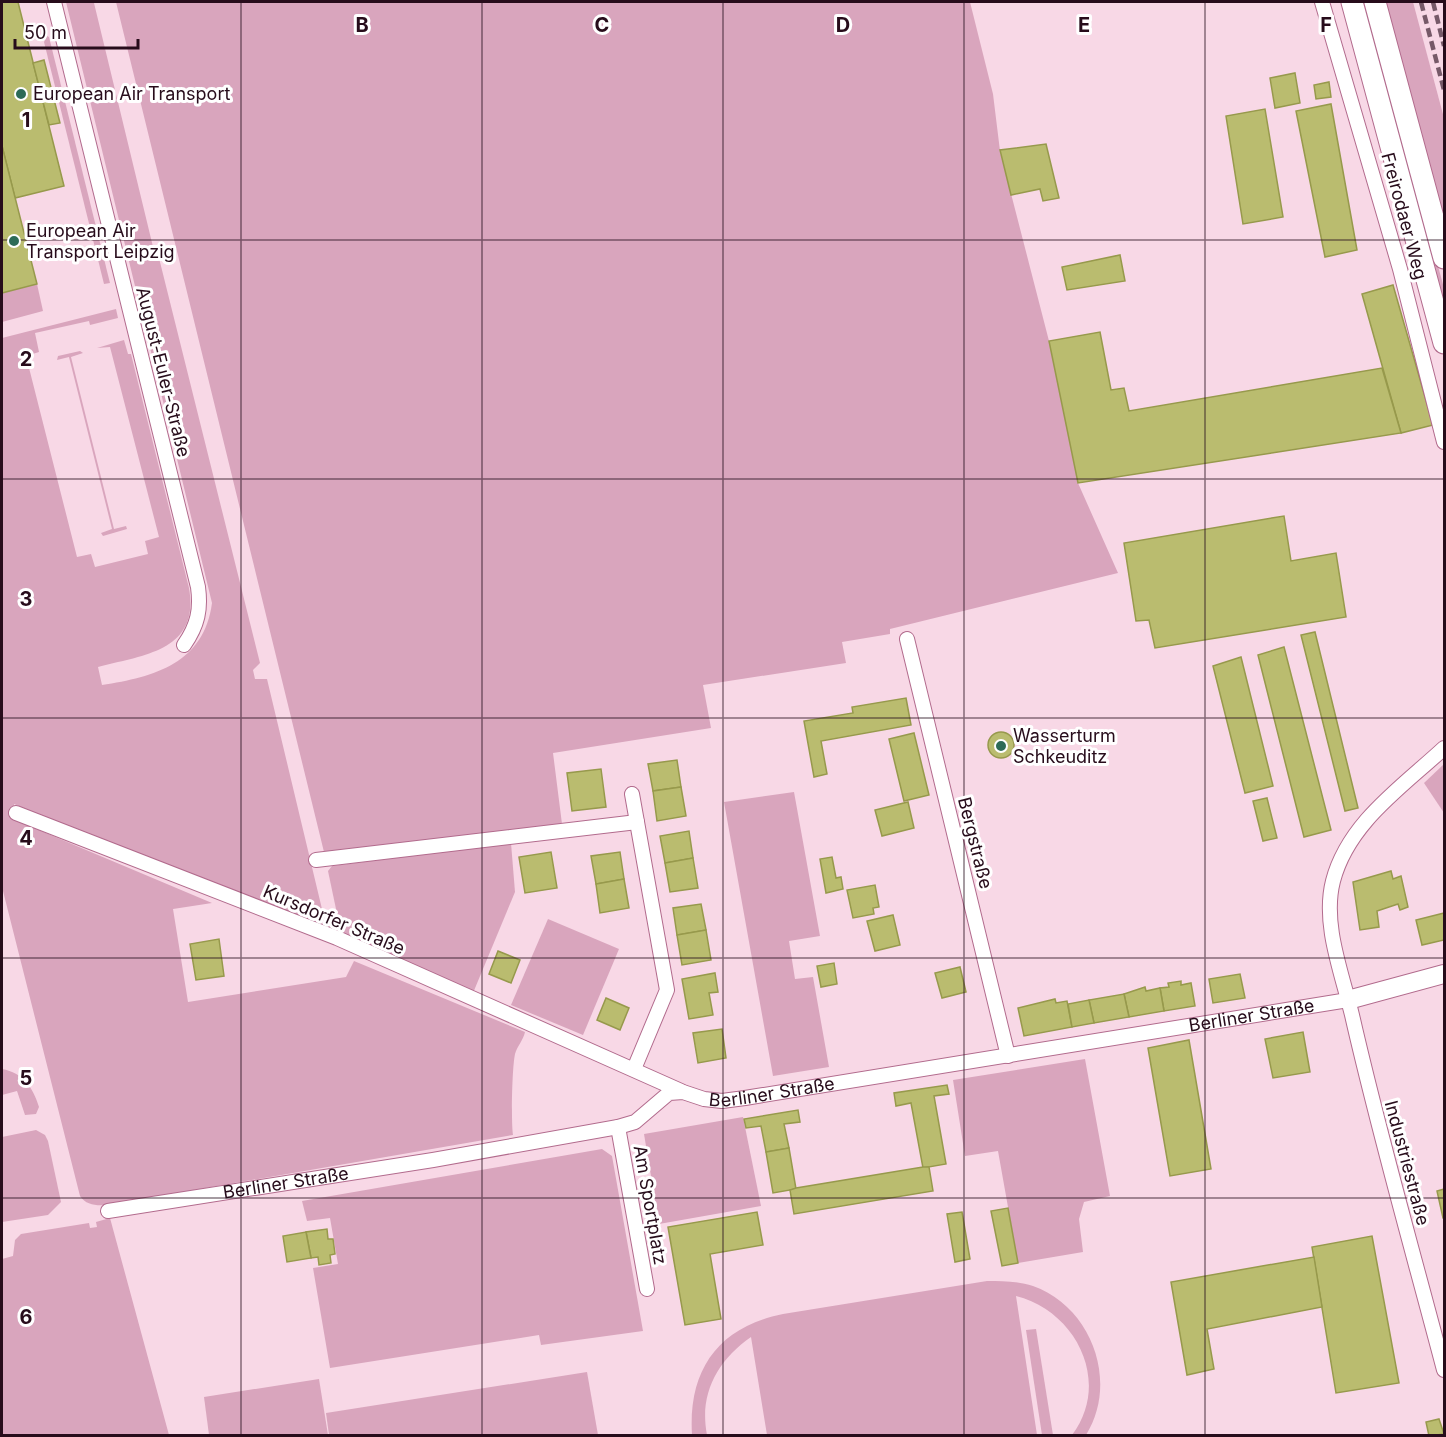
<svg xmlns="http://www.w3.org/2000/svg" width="1446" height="1437" viewBox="0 0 1446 1437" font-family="Inter,sans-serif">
  <rect width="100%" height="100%" fill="#f8d8e6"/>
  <!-- green -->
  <g fill="#d9a5bd">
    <path d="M66 2 94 3 154 251 158 254 260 663 253 670 255 679H267L322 909 318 929 14 804 15 820 212 903 173 909 188 1002 346 977 354 961 525 1032C523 1041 517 1046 515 1054 512 1068 511 1123 513 1135L107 1205C96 1206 86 1205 80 1196L2 887V338L116 309 118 318 90 325 89 321 35 333 39 352 26 356 77 557 91 554 95 567 148 554 145 541 159 537 110 347 97 348 124 340 128 354H131L189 588C200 651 144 655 98 667L102 685C155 677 204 663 212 603Z"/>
    <polygon points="116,2 970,2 993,94 1000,151 1049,341 1078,483 1118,573 890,629 890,634 842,642 846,663 703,685 711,728 553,753 562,824 324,852"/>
    <polygon points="1362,2 1366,2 1444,288 1444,307"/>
    <polygon points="1384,2 1413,2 1444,118 1444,224"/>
    <polygon points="47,36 49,37 110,283 104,284 44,42"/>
    <polygon points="37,284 43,311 2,322 2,293"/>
    <polygon points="80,351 83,353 71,357 114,529 126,526 127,529 103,536 101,533 112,529 69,357 57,360 58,356"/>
    <polygon points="1444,764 1444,813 1424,783"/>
    <polygon points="794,792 820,936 789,941 795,979 813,977 829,1067 773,1076 724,802"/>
    <polygon points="511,843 515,892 473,993 348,939 340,928 328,871 332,866"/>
    <polygon points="548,919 619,949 583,1035 511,1005"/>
    <polygon points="1085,1059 1110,1196 1084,1202 1079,1219 1083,1252 1018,1263 998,1151 965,1156 953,1080"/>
    <path d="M2 1069C23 1073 33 1087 39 1107L36 1114 25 1115 17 1091 2 1095Z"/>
    <polygon points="743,1117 761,1206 659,1224 644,1134"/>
    <polygon points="36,1130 45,1135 48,1141 61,1202 48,1215 2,1222 2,1137"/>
    <polygon points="602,1149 612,1156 643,1331 541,1345 539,1335 330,1368 313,1268 338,1264 330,1218 307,1221 302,1201"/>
    <polygon points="110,1218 169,1435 2,1435 2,1259 13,1256 15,1240 21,1234 89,1223 90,1228 97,1227 96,1222"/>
    <path d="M987 1281C1002 1281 1018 1281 1033 1286 1092 1307 1119 1382 1086 1435H1072C1112 1382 1076 1311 1016 1296L1037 1435H767L751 1337C717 1361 699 1394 707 1435H692C688 1370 718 1327 783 1314Z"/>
    <polygon points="1036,1329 1053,1435 1042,1435 1026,1330"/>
    <polygon points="587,1372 598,1435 329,1435 326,1413"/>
    <polygon points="319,1379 328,1435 209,1435 204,1397"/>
  </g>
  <!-- building -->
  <g fill="#babc6f" stroke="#97994c" stroke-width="1.5">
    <polygon points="2,2 18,2 64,186 15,198 2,146"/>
    <polygon points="44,60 60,123 49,125 33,63"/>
    <polygon points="1295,73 1300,103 1275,108 1270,78"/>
    <polygon points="1329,82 1331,97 1316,99 1314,85"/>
    <polygon points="1331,104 1357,250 1325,257 1296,111"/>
    <polygon points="1265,109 1283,217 1243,224 1226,116"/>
    <polygon points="1046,144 1059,198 1043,201 1040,189 1011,195 1000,150"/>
    <polygon points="2,146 37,284 2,293"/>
    <polygon points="1120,255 1125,281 1067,290 1062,267"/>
    <polygon points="1393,285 1433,425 1401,433 1362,294"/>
    <polygon points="1100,332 1111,390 1124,388 1129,411 1382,368 1401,433 1078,483 1049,341"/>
    <polygon points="1284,516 1291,561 1336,553 1346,617 1155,648 1149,620 1136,621 1124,543"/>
    <polygon points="1315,632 1358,808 1345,811 1301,635"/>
    <polygon points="1284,647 1331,830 1304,837 1258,655"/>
    <polygon points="1241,657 1273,786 1245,793 1213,666"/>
    <polygon points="906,698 911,725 821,741 827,774 814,777 804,721 853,713 852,707"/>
    <circle cx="1001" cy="745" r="13"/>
    <polygon points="914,733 929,795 904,801 889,739"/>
    <polygon points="677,760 681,787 653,791 648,764"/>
    <polygon points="601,769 606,807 572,811 567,773"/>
    <polygon points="681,787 686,816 657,821 653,791"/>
    <polygon points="1267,798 1277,838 1263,841 1253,801"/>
    <polygon points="908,802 914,828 882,836 875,810"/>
    <polygon points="689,831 693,858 665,863 660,836"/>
    <polygon points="551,852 557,888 525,893 519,857"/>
    <polygon points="620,852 624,879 596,884 591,856"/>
    <polygon points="832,857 836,878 841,877 843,889 826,893 820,859"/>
    <polygon points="693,858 698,888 670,892 665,863"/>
    <polygon points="1391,871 1393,879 1401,876 1408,907 1400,910 1398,904 1377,911 1379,927 1360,930 1353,882"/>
    <polygon points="624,879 629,908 600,913 596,884"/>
    <polygon points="875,885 879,907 873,908 874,914 853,918 847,890"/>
    <polygon points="701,904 706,930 677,935 673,908"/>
    <polygon points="1444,913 1444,940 1422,945 1416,920"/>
    <polygon points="893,915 900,945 875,951 867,921"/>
    <polygon points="706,930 711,960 682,965 677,935"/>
    <polygon points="219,939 224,976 196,980 190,944"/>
    <polygon points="498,951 520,960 511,983 489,974"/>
    <polygon points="834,963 837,984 821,987 817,966"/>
    <polygon points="960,967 966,992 942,998 935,973"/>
    <polygon points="715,973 718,992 709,993 713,1015 689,1019 682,979"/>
    <polygon points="1240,974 1245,998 1213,1003 1209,979"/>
    <polygon points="1181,981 1181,985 1191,983 1195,1006 1164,1011 1160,988 1169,987 1168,983"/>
    <polygon points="1145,987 1146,991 1160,988 1164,1011 1129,1017 1124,994"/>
    <polygon points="1124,994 1129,1017 1094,1023 1089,1000"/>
    <polygon points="606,998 629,1008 620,1030 597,1020"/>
    <polygon points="1055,999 1056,1003 1067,1001 1072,1027 1024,1036 1018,1008"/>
    <polygon points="1089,1000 1094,1023 1072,1027 1068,1004"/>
    <polygon points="722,1029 726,1058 698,1063 693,1033"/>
    <polygon points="1303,1032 1310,1072 1273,1078 1265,1039"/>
    <polygon points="1189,1040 1211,1169 1170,1176 1148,1048"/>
    <polygon points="947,1085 949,1094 934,1096 946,1164 923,1168 911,1103 896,1106 894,1093"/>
    <polygon points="798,1110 800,1122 784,1124 789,1148 766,1152 761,1126 746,1128 744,1119"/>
    <polygon points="789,1148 796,1189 773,1193 766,1152"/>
    <polygon points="923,1167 929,1167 933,1191 794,1214 790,1190 796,1188"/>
    <polygon points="1444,1189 1444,1218 1443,1218 1437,1191"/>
    <polygon points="1008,1208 1018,1263 1002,1266 991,1211"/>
    <polygon points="757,1212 763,1245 710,1254 721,1319 685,1325 668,1227"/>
    <polygon points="962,1212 970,1259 955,1262 947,1214"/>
    <polygon points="327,1229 328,1239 333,1239 335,1254 330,1255 331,1263 319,1265 318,1257 311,1258 306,1232"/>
    <polygon points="306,1232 311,1258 287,1262 283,1236"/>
    <polygon points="1372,1236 1399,1383 1336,1393 1312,1247"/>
    <polygon points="1314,1257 1322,1307 1207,1329 1214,1369 1187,1375 1171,1282"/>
    <polygon points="1439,1419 1444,1434 1429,1436 1426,1422"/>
  </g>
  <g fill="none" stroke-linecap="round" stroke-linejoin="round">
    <defs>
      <g id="street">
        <path d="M54 2 198 587C201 609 198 625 184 645"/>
        <polyline points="1322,2 1400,269 1444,442"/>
        <polyline points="907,639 1008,1056"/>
        <path d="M1444 748C1402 787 1348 823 1333 881 1322 924 1342 973 1352 1015 1379 1134 1413 1252 1444 1370"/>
        <polyline points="632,794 667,990 634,1069"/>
        <polyline points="16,813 337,938 681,1091"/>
        <polyline points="316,860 637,822"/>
        <polyline points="618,1127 647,1289"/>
        <path id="s1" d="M108 1211 433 1160 618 1127 635 1122 669 1093 683 1092 704 1099 722 1101 745 1098 1348 1000"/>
      </g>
      <polyline id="secondary" points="1348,1000 1444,974"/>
      <g id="primary">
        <polyline points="1352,2 1444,343"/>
        <polyline points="1375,2 1444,258"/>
      </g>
    </defs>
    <!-- street casing -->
    <use href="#street" stroke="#b26b8d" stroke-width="16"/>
    <!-- secondary casing -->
    <use href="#secondary" stroke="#b26b8d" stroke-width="20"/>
    <!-- primary casing -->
    <use href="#primary" stroke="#b26b8d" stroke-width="23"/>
    <!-- street -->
    <use href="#street" stroke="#fff" stroke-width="14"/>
    <!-- secondary -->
    <use href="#secondary" stroke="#fff" stroke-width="18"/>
    <!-- primary -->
    <use href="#primary" stroke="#fff" stroke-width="21"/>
    <!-- rail -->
    <g stroke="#765968" stroke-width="4.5" stroke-dasharray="9 4.5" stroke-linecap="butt">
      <polyline points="1421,2 1444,90"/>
      <polyline points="1433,2 1444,46"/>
    </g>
  </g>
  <!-- grid -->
  <path fill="none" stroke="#270c1b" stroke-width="1.5" stroke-opacity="0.55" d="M241 2V1436M482 2V1436M723 2V1436M964 2V1436M1205 2V1436M2 240H1444M2 479H1444M2 718H1444M2 958H1444M2 1198H1444"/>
  <!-- markers -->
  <g fill="#2d6b57" stroke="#fff" stroke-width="2">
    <circle cx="21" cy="94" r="6"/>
    <circle cx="14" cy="241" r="6"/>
    <circle cx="1001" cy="746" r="6"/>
  </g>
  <g text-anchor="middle" stroke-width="6" stroke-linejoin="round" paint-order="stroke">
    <!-- poi labels -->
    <g font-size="18" fill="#270c1b" stroke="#fff" text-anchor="start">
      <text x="33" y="100">European Air Transport</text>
      <text x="26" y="237">European Air<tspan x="26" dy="21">Transport Leipzig</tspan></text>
      <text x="1013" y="742">Wasserturm<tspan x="1013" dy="21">Schkeuditz</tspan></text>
    </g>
    <!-- street labels -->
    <g font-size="18" fill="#270c1b" stroke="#fff">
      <text transform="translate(1404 216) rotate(75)" y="6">Freirodaer Weg</text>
      <text transform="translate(163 372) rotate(76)" y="6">August-Euler-Straße</text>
      <text transform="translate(975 843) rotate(76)" y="6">Bergstraße</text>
      <text transform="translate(334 920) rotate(23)" y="6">Kursdorfer Straße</text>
      <text dy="6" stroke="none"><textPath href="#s1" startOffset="1170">Berliner Straße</textPath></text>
      <text dy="6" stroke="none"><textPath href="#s1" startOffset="684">Berliner Straße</textPath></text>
      <text transform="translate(1407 1163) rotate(75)" y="6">Industriestraße</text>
      <text dy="6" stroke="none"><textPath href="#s1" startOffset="180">Berliner Straße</textPath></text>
      <text transform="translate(650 1205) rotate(80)" y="6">Am Sportplatz</text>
    </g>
  </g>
  <g font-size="20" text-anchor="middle" font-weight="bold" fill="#270c1b" stroke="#fff" stroke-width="6" stroke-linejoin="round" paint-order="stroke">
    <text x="362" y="32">B</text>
    <text x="602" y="32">C</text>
    <text x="843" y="32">D</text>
    <text x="1084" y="32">E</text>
    <text x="1326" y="32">F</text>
    <text x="26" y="127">1</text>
    <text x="26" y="366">2</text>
    <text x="26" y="606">3</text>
    <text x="26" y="845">4</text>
    <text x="26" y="1085">5</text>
    <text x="26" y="1324">6</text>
  </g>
  <!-- border -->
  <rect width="1446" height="1437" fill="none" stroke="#270c1b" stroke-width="6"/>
  <!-- scale -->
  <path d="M15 39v9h123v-9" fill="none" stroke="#270c1b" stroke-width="3"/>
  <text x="24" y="39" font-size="18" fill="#270c1b" stroke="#ffffff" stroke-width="4.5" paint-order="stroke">50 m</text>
</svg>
